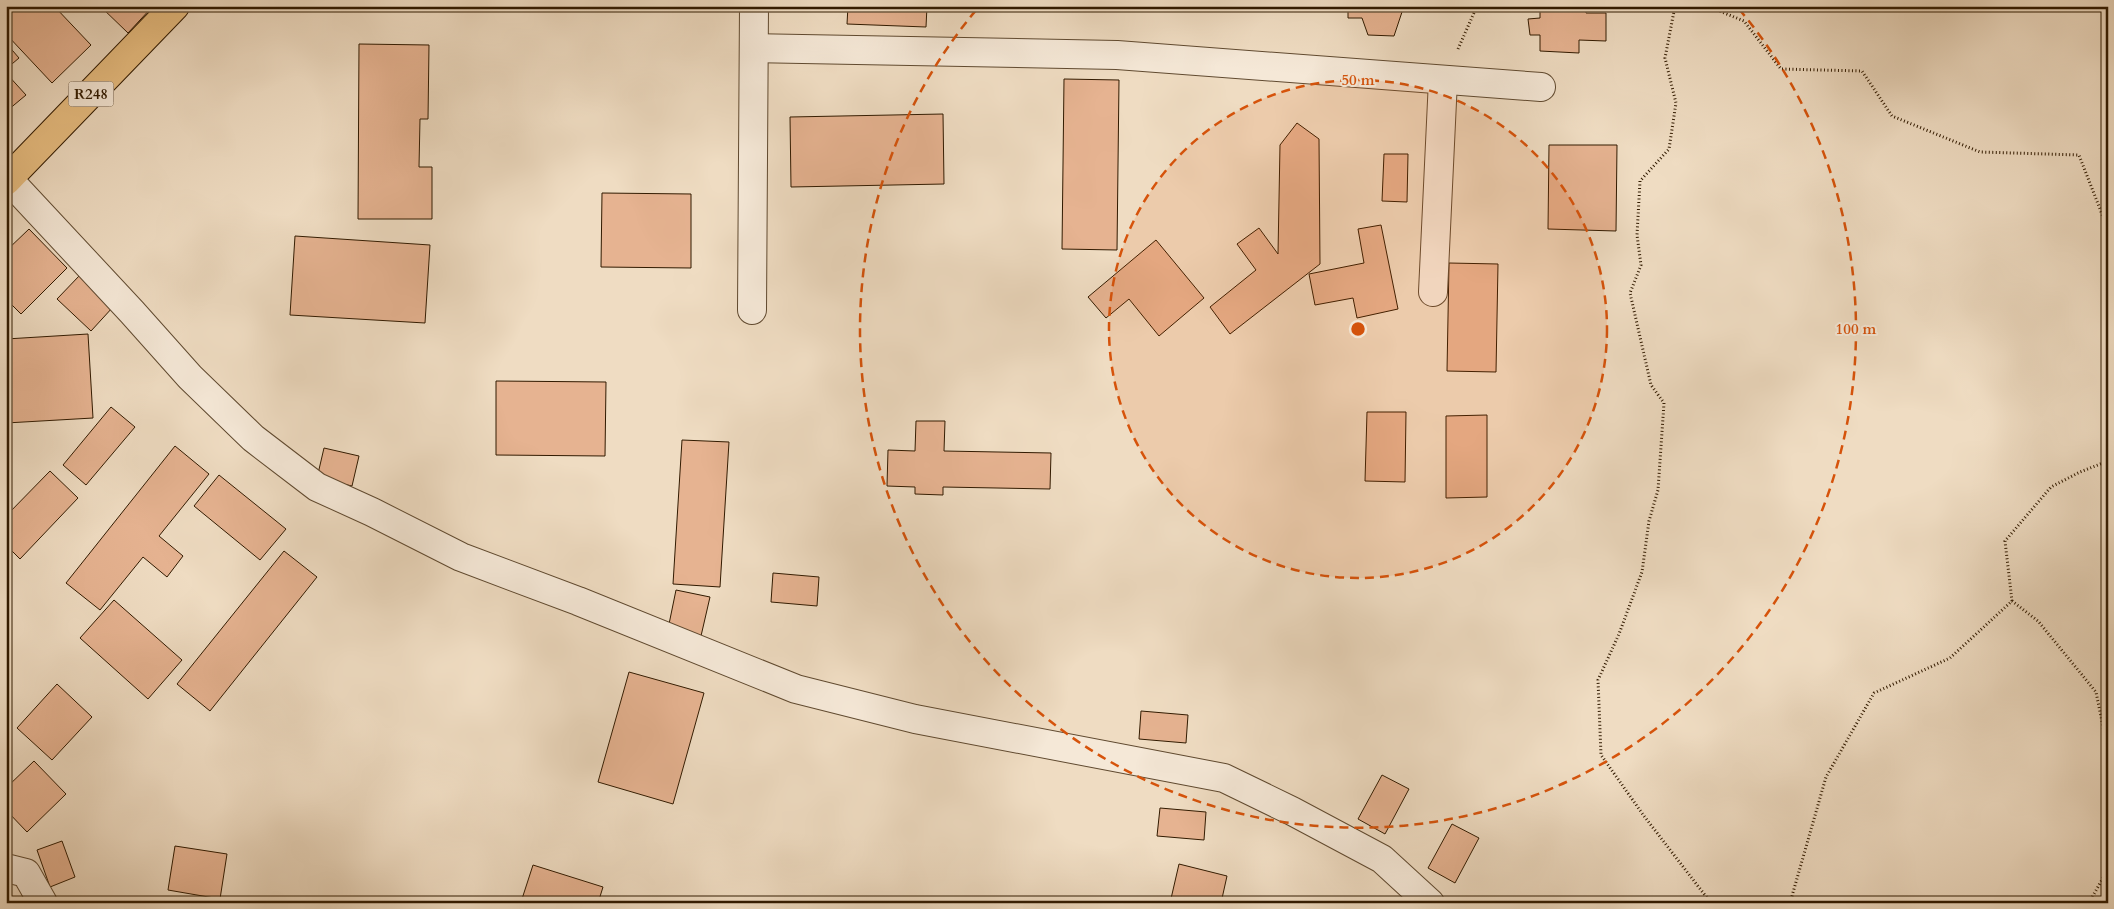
<svg xmlns="http://www.w3.org/2000/svg" width="2114" height="909" viewBox="0 0 2114 909" font-family="Cardo,serif">
  <rect width="100%" height="100%" fill="#efdcc2"/>
  <filter id="stains"><feTurbulence type="fractalNoise" baseFrequency=".004" numOctaves="4"/><feColorMatrix values="0 0 0 0 .2 0 0 0 0 .09 0 0 0 0 .02 0 0 0 .5 -.17"/></filter>
  <radialGradient id="worn" r=".72"><stop offset=".6" stop-color="#630" stop-opacity="0"/><stop offset="1" stop-color="#630" stop-opacity=".3"/></radialGradient>
  <!-- building -->
  <g fill="#e6b391" stroke="#311a00">
    <polygon points="6,6 54,6 91,45 52,83 6,34"/>
    <polygon points="100,6 153,6 128,33"/>
    <polygon points="848,6 927,6 926,27 847,24"/>
    <polygon points="1348,6 1404,6 1394,36 1368,35 1362,18 1348,18"/>
    <polygon points="1533,6 1586,6 1586,13 1606,13 1606,41 1579,40 1579,53 1540,51 1540,35 1530,35 1528,19 1540,18 1540,8"/>
    <polygon points="6,43 19,58 6,69"/>
    <polygon points="359,44 429,45 428,119 420,119 419,167 432,167 432,219 358,219"/>
    <polygon points="6,73 26,95 8,110 6,108"/>
    <polygon points="1064,79 1119,80 1117,250 1062,249"/>
    <polygon points="943,114 944,184 791,187 790,117"/>
    <polygon points="1297,123 1319,139 1320,264 1230,334 1210,307 1256,270 1237,244 1259,228 1278,254 1280,145"/>
    <polygon points="1549,145 1617,145 1616,231 1548,229"/>
    <polygon points="1384,154 1408,154 1407,202 1382,201"/>
    <polygon points="602,193 691,194 691,268 601,267"/>
    <polygon points="1381,225 1398,309 1357,318 1353,298 1315,305 1309,274 1364,263 1358,229"/>
    <polygon points="29,229 67,268 21,314 6,299 6,251"/>
    <polygon points="295,236 430,245 425,323 290,315"/>
    <polygon points="1156,240 1204,298 1159,336 1129,299 1106,318 1088,297"/>
    <polygon points="1449,263 1498,264 1496,372 1447,371"/>
    <polygon points="80,275 113,307 91,331 57,299"/>
    <polygon points="88,334 93,418 6,423 6,339"/>
    <polygon points="496,381 606,382 605,456 496,455"/>
    <polygon points="111,407 135,427 86,485 63,465"/>
    <polygon points="1367,412 1406,412 1405,482 1365,481"/>
    <polygon points="1487,415 1487,497 1446,498 1446,416"/>
    <polygon points="916,421 945,421 944,451 1051,453 1050,489 943,487 943,495 915,494 915,487 887,486 888,450 915,451"/>
    <polygon points="682,440 729,442 720,587 673,584"/>
    <polygon points="175,446 209,474 159,536 183,556 167,577 143,557 100,610 66,583"/>
    <polygon points="324,448 359,456 352,486 317,478"/>
    <polygon points="50,471 78,498 20,559 6,545 6,516"/>
    <polygon points="219,475 286,529 260,560 194,506"/>
    <polygon points="284,551 317,577 210,711 177,684"/>
    <polygon points="773,573 819,577 817,606 771,602"/>
    <polygon points="676,590 710,597 701,636 668,629"/>
    <polygon points="114,600 182,660 148,699 80,638"/>
    <polygon points="629,672 704,693 673,804 598,782"/>
    <polygon points="57,684 92,717 52,760 17,728"/>
    <polygon points="1141,711 1188,715 1186,743 1139,739"/>
    <polygon points="34,761 66,794 27,832 6,810 6,788"/>
    <polygon points="1382,775 1409,789 1385,834 1358,819"/>
    <polygon points="1160,808 1206,812 1204,840 1157,836"/>
    <polygon points="1452,824 1479,838 1455,883 1428,868"/>
    <polygon points="62,841 75,877 50,887 37,850"/>
    <polygon points="175,846 227,854 220,899 168,890"/>
    <polygon points="1179,864 1227,876 1221,903 1170,903"/>
    <polygon points="533,865 603,887 598,903 521,902"/>
  </g>
  <g fill="none" stroke-linecap="round" stroke-linejoin="round">
    <defs>
      <g id="minor">
        <polyline points="754,48 1117,55 1541,87"/>
        <polyline points="8,179 132,312 190,377 253,438 317,487 372,512 461,557 578,601 796,689 915,719 1224,778 1292,811 1382,859 1430,903"/>
        <polyline points="1433,292 1443,80"/>
        <polyline points="752,310 754,6"/>
        <polyline points="6,868 26,873 43,903"/>
      </g>
      <polyline id="major" points="6,181 175,6"/>
    </defs>
    <!-- minor casing -->
    <use href="#minor" stroke="#604a30" stroke-width="30"/>
    <!-- major casing -->
    <use href="#major" stroke="#311a00" stroke-width="30"/>
    <!-- path -->
    <g stroke="#311a00" stroke-width="3" stroke-dasharray="1 2.5" stroke-linecap="butt">
      <polyline points="1675,6 1665,58 1676,103 1669,149 1640,181 1637,235 1641,265 1630,293 1651,385 1664,403 1658,490 1649,521 1642,572 1619,634 1598,680 1601,755 1644,816 1711,903"/>
      <polyline points="1707,6 1744,21 1781,69 1862,71 1892,116 1980,152 2079,155 2105,222 2108,239"/>
      <polyline points="1458,49 1477,6"/>
      <polyline points="2012,601 2005,541 2051,487 2080,472 2108,461"/>
      <polyline points="1790,903 1826,777 1874,693 1950,658 2012,601 2038,621 2096,692 2108,751"/>
      <polyline points="2089,903 2108,869"/>
    </g>
    <!-- minor -->
    <use href="#minor" stroke="#f5e8d7" stroke-width="28"/>
    <!-- major -->
    <use href="#major" stroke="#e8be81" stroke-width="28"/>
  </g>
  <!-- distance rings -->
  <circle cx="1358" cy="329" r="249" fill="#d6530b" fill-opacity=".12"/>
  <g fill="none" stroke="#d6530b" stroke-width="2.5" stroke-dasharray="9 6">
    <circle cx="1358" cy="329" r="249"/>
    <path d="M1739 9A498 498 0 1 1 977 9"/>
  </g>
  <g text-anchor="middle" stroke-width="4" stroke-linejoin="round" paint-order="stroke">
    <!-- shield labels -->
    <rect fill="#f5e8d7" stroke="#6c5840" stroke-width="1" x="68.5" y="81.5" width="45" height="25" rx="4"/>
    <g font-size="15" font-weight="bold" fill="#311a00">
      <text x="91" y="99">R248</text>
    </g>
  </g>
  <circle cx="1358" cy="329" r="8" fill="#d6530b" stroke="#f5e8d7" stroke-width="2.5"/>
  <g font-size="15" text-anchor="middle" font-weight="bold" fill="#d6530b" stroke="#f5e8d7" stroke-width="4" stroke-linejoin="round" paint-order="stroke">
    <text x="1358" y="85">50 m</text>
    <text x="1856" y="334">100 m</text>
  </g>
  <!-- margin -->
  <rect width="2114" height="909" fill="none" stroke="#efdcc2" stroke-width="25"/>
  <rect x="8" y="8" width="2099" height="894" fill="none" stroke="#311a00" stroke-width="2.5"/>
  <rect x="12" y="12" width="2089" height="884" fill="none" stroke="#311a00"/>
  <rect width="100%" height="100%" filter="url(#stains)"/>
  <rect width="100%" height="100%" fill="url(#worn)"/>
</svg>
